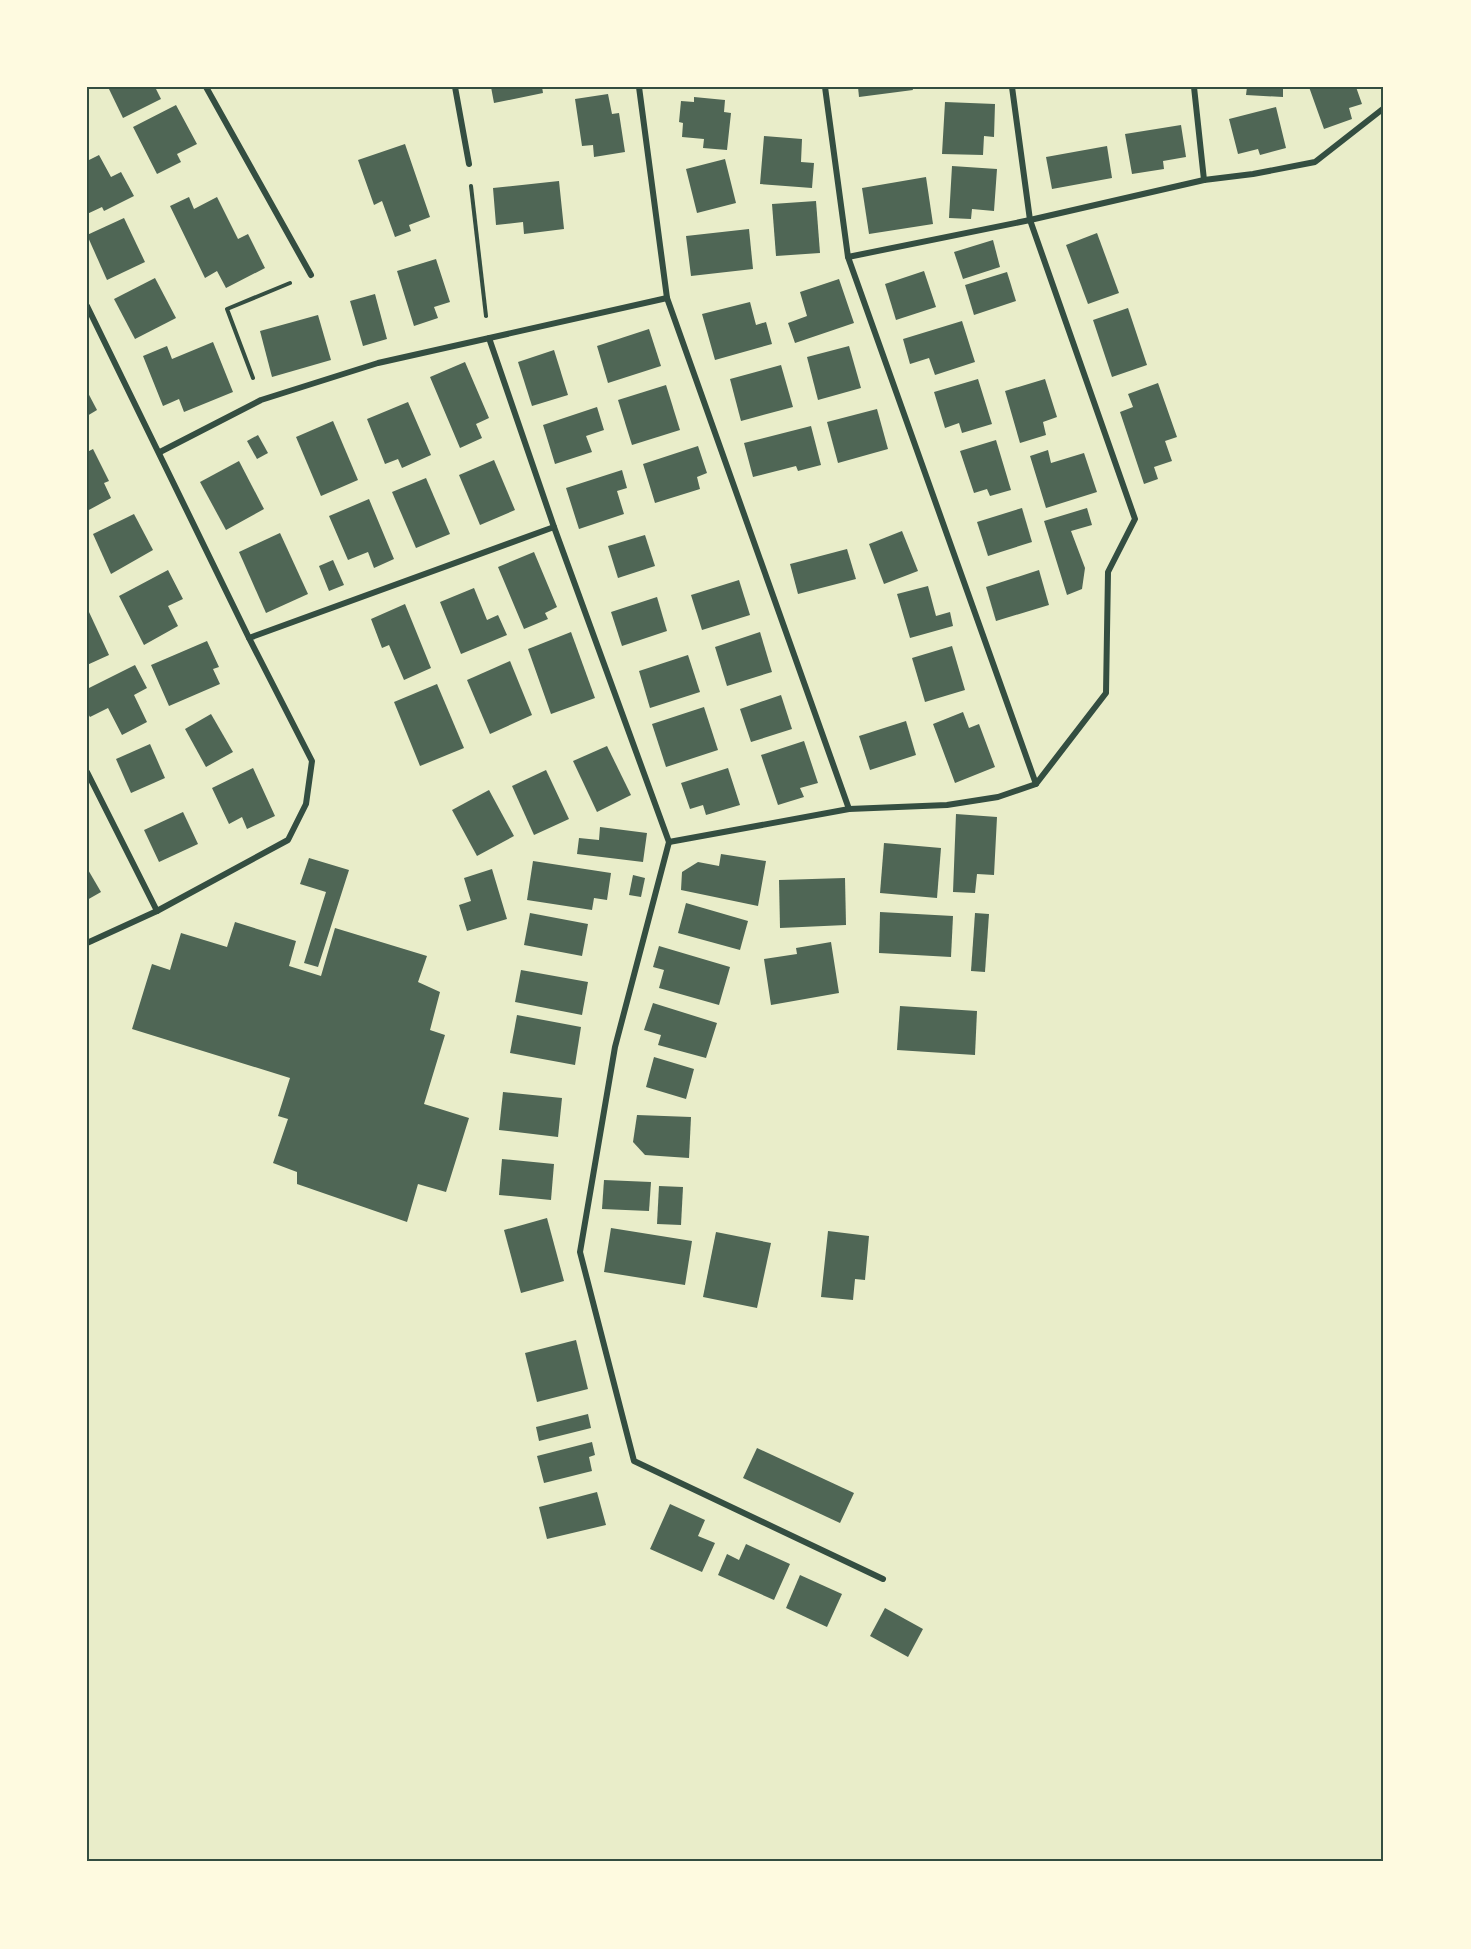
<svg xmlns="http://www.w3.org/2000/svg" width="1471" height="1949" viewBox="0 0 1471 1949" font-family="Helvetica,sans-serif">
  <rect width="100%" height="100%" fill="#e9edc9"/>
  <!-- building -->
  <g fill="#4f6655">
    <polygon points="108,87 155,87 161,99 123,118"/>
    <polygon points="491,87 542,87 543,93 494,103"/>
    <polygon points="858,87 912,87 913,90 859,97"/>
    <polygon points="1247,87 1283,87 1283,97 1246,95"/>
    <polygon points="1309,87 1356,87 1362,104 1349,108 1352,119 1324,129"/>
    <polygon points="608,94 612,114 619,113 625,152 594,157 593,145 582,146 575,99"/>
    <polygon points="694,97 725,100 724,112 731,113 727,150 703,148 704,139 682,137 683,123 679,122 681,101 694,102"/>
    <polygon points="945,102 995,104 994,137 984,136 983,155 942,154"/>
    <polygon points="176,105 197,144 177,154 181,162 157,174 133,127"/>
    <polygon points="1276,107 1286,148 1260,155 1258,149 1238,154 1229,119"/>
    <polygon points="1181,125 1186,157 1163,161 1164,169 1132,174 1125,134"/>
    <polygon points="764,136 802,139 801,162 814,163 812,188 760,184"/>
    <polygon points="405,144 430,217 409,225 411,231 395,237 382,201 374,205 358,160"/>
    <polygon points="1107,146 1112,178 1052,189 1046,157"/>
    <polygon points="99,155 111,177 121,172 134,196 104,211 102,207 87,214 87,161"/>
    <polygon points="725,159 736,203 697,213 686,169"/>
    <polygon points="952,166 997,169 994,211 972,209 971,219 949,218"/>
    <polygon points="926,177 933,224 869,234 862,188"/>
    <polygon points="559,181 564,229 524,234 523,222 496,225 493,188"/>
    <polygon points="189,197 194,209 217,197 238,239 248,234 265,268 226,288 217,271 205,278 170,206"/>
    <polygon points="816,201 820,253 776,256 772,204"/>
    <polygon points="124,218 145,262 107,280 87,235"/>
    <polygon points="749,229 753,269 691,276 686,236"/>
    <polygon points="1097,233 1119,293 1088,304 1066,245"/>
    <polygon points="993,240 1000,267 963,279 954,252"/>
    <polygon points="436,259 450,302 434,307 438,318 414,326 397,271"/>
    <polygon points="924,271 936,307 896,320 885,284"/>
    <polygon points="1007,272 1016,301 974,315 965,285"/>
    <polygon points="155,278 176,318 135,339 114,299"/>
    <polygon points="839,279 854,323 795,343 788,323 807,316 800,292"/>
    <polygon points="375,294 387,339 363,346 350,301"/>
    <polygon points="750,302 756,325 766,322 772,344 715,360 702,314"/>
    <polygon points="1128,308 1147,365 1112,377 1093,320"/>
    <polygon points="318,315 331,360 272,377 260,331"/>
    <polygon points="962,321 975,362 935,375 929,358 910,364 903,339"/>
    <polygon points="649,329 661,366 608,383 597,346"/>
    <polygon points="213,342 233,392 184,412 179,399 163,406 143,356 167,346 172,359"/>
    <polygon points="849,346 861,388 818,400 807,357"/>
    <polygon points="554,350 568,395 532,406 518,362"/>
    <polygon points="465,362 489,418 476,424 482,438 460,448 430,377"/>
    <polygon points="781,365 793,407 741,421 730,379"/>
    <polygon points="978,379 992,424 962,433 959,423 945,428 934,392"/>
    <polygon points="1045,379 1057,417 1043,422 1046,435 1020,443 1005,391"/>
    <polygon points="1158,383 1177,437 1165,441 1172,461 1154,467 1158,479 1144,484 1120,412 1133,407 1128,394"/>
    <polygon points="666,385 680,430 632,445 618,400"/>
    <polygon points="87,391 97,410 87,416"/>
    <polygon points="408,402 431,455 402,468 398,459 385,464 367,419"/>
    <polygon points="597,407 604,430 586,436 592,452 555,464 543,425"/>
    <polygon points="877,409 888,449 838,463 827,422"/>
    <polygon points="333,421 358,480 321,496 296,437"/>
    <polygon points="811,426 821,465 798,471 796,466 753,477 744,443"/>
    <polygon points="258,435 268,453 257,459 247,441"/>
    <polygon points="996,440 1011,490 990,496 987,489 974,493 960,451"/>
    <polygon points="698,446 707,473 697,477 700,489 655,503 643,464"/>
    <polygon points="93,449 109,481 104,483 111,498 87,511 87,452"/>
    <polygon points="1048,450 1051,463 1084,453 1097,492 1046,508 1030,456"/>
    <polygon points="494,460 515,510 480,525 459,475"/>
    <polygon points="239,461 264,509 226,530 200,482"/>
    <polygon points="622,470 627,488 617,491 624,514 579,529 566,488"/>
    <polygon points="426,478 450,534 416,548 392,492"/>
    <polygon points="369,499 394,559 374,568 368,552 348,560 329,516"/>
    <polygon points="1022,508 1032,542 988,556 977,522"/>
    <polygon points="1087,508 1092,525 1071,531 1085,568 1082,589 1067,595 1044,521"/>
    <polygon points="134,514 153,550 111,574 93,534"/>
    <polygon points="902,531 918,571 884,584 869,544"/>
    <polygon points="280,533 308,594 266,613 239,552"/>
    <polygon points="645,535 655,566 618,578 608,546"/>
    <polygon points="847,549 856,579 798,594 790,564"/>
    <polygon points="534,552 557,607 545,613 548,619 524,629 498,567"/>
    <polygon points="333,560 344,585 329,591 319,566"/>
    <polygon points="168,570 183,599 168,606 178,626 144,645 119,596"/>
    <polygon points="1039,570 1049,605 996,621 986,587"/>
    <polygon points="739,580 750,615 702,630 691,595"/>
    <polygon points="928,586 936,616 950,612 953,626 910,638 897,594"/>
    <polygon points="474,588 487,620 498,615 507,635 461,654 440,602"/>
    <polygon points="657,597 667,631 622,646 611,612"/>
    <polygon points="405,604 431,668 404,680 389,645 382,648 371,619"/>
    <polygon points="89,612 109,655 87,665 87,613"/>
    <polygon points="571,632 595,698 551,714 528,649"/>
    <polygon points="760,632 772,672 727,686 715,647"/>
    <polygon points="207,641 219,667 213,669 220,684 169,706 151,665"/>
    <polygon points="952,646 965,690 925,702 912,658"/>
    <polygon points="688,655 700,692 650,708 639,671"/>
    <polygon points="510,661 532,715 490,734 467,680"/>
    <polygon points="135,665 147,688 134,695 147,722 122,735 108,708 90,717 87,712 87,689"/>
    <polygon points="437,684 464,748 420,766 394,702"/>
    <polygon points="781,695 792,729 751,742 740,709"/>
    <polygon points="704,707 718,750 666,767 652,724"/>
    <polygon points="963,712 969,728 979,724 995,767 955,783 933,724"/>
    <polygon points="211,714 233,752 206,767 185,729"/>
    <polygon points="906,721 916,755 870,770 859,736"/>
    <polygon points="804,741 818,783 800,788 804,797 778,805 761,755"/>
    <polygon points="150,744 165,778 131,793 116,759"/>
    <polygon points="607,746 631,795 597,812 573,761"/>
    <polygon points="253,768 275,816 247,829 242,817 229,824 212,788"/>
    <polygon points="728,768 740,805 706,815 703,805 690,809 681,783"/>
    <polygon points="546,770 569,819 534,835 512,786"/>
    <polygon points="489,790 514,836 477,856 452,810"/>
    <polygon points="183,812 198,844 159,862 144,830"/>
    <polygon points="956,814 997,817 994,875 977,874 975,893 953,892"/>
    <polygon points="600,827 647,833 643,862 577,854 579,838 599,840"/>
    <polygon points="884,843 941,848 937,898 880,893"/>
    <polygon points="721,854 766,861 758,906 681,890 682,872 698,862 719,866"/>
    <polygon points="309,858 349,870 318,967 304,963 326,892 300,884"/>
    <polygon points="533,861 611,873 607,900 594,898 592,910 527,900"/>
    <polygon points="87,868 101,892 87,900"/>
    <polygon points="492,869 507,919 467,931 459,905 471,901 464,878"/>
    <polygon points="633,875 645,878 641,897 629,895"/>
    <polygon points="845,878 846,925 780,928 779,880"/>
    <polygon points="686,903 748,921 740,950 678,933"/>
    <polygon points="880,912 953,916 951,957 879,953"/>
    <polygon points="530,913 588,924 582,956 524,945"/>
    <polygon points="975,913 989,914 985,972 971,971"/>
    <polygon points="235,922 296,941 289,966 321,976 335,928 427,956 418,982 440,992 430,1030 445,1035 424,1104 469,1118 446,1192 418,1184 407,1222 297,1184 297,1172 273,1163 288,1119 278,1116 290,1078 132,1029 152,964 170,970 181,933 227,947"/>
    <polygon points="831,942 839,993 771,1005 764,959 797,954 796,948"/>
    <polygon points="659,946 730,967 719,1005 659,988 664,970 653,967"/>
    <polygon points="521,970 588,982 582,1015 515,1002"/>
    <polygon points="653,1003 717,1023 706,1058 658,1045 661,1035 644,1030"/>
    <polygon points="900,1006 977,1011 975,1055 897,1050"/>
    <polygon points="517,1015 581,1027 575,1065 510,1053"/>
    <polygon points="654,1057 694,1069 686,1099 646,1087"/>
    <polygon points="503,1092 562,1098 558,1137 499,1130"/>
    <polygon points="637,1115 691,1117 689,1158 645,1155 633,1142"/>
    <polygon points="502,1159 554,1164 551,1200 499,1195"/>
    <polygon points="604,1180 651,1182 649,1211 602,1209"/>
    <polygon points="659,1186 683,1187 681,1225 657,1224"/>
    <polygon points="547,1218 564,1281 521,1293 504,1230"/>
    <polygon points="611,1228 692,1241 685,1285 604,1272"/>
    <polygon points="828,1231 869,1236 865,1280 855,1279 853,1300 821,1297"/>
    <polygon points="716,1232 771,1243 757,1308 703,1297"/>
    <polygon points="576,1340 588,1389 537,1402 525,1353"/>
    <polygon points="588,1414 591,1428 539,1441 536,1427"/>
    <polygon points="592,1442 595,1455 589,1457 592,1471 544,1483 537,1456"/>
    <polygon points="757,1448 854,1493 840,1523 743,1478"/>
    <polygon points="597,1492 606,1525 547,1539 539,1507"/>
    <polygon points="670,1504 705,1520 698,1536 715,1543 702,1572 650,1549"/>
    <polygon points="746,1544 790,1564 774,1600 718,1575 727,1554 739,1560"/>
    <polygon points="800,1575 842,1594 827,1627 786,1608"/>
    <polygon points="885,1608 923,1629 908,1657 870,1636"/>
  </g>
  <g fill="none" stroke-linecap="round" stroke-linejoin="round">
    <!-- path -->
    <g stroke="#344e41" stroke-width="4">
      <polyline points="471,186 486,316"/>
      <polyline points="253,378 227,309 290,283"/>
    </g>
    <!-- minor -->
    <g stroke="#344e41" stroke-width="6">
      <polyline points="206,87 311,275"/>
      <polyline points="455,87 469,164"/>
      <polyline points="639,87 667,298 849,809"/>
      <polyline points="825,87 848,257 1036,784"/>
      <polyline points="1194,87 1204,180"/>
      <polyline points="848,257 1030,220 1204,180 1253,174 1315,162 1384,108"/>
      <polyline points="87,306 249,638 312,761 306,804 288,840 157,911 87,943"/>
      <polyline points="489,338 554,527 669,842 615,1047 580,1252 634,1461 883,1579"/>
      <polyline points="160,452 261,400 378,363 667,298"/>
      <polyline points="249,638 554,527"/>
      <polyline points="87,772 157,911"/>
      <polyline points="669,842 849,809 947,805 998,797 1036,784 1106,693 1108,572 1135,519 1030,220 1012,87"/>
    </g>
  </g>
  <!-- border -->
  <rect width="1471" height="1949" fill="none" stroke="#fefae0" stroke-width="177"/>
  <rect x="88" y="88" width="1294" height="1772" fill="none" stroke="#344e41" stroke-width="2"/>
</svg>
